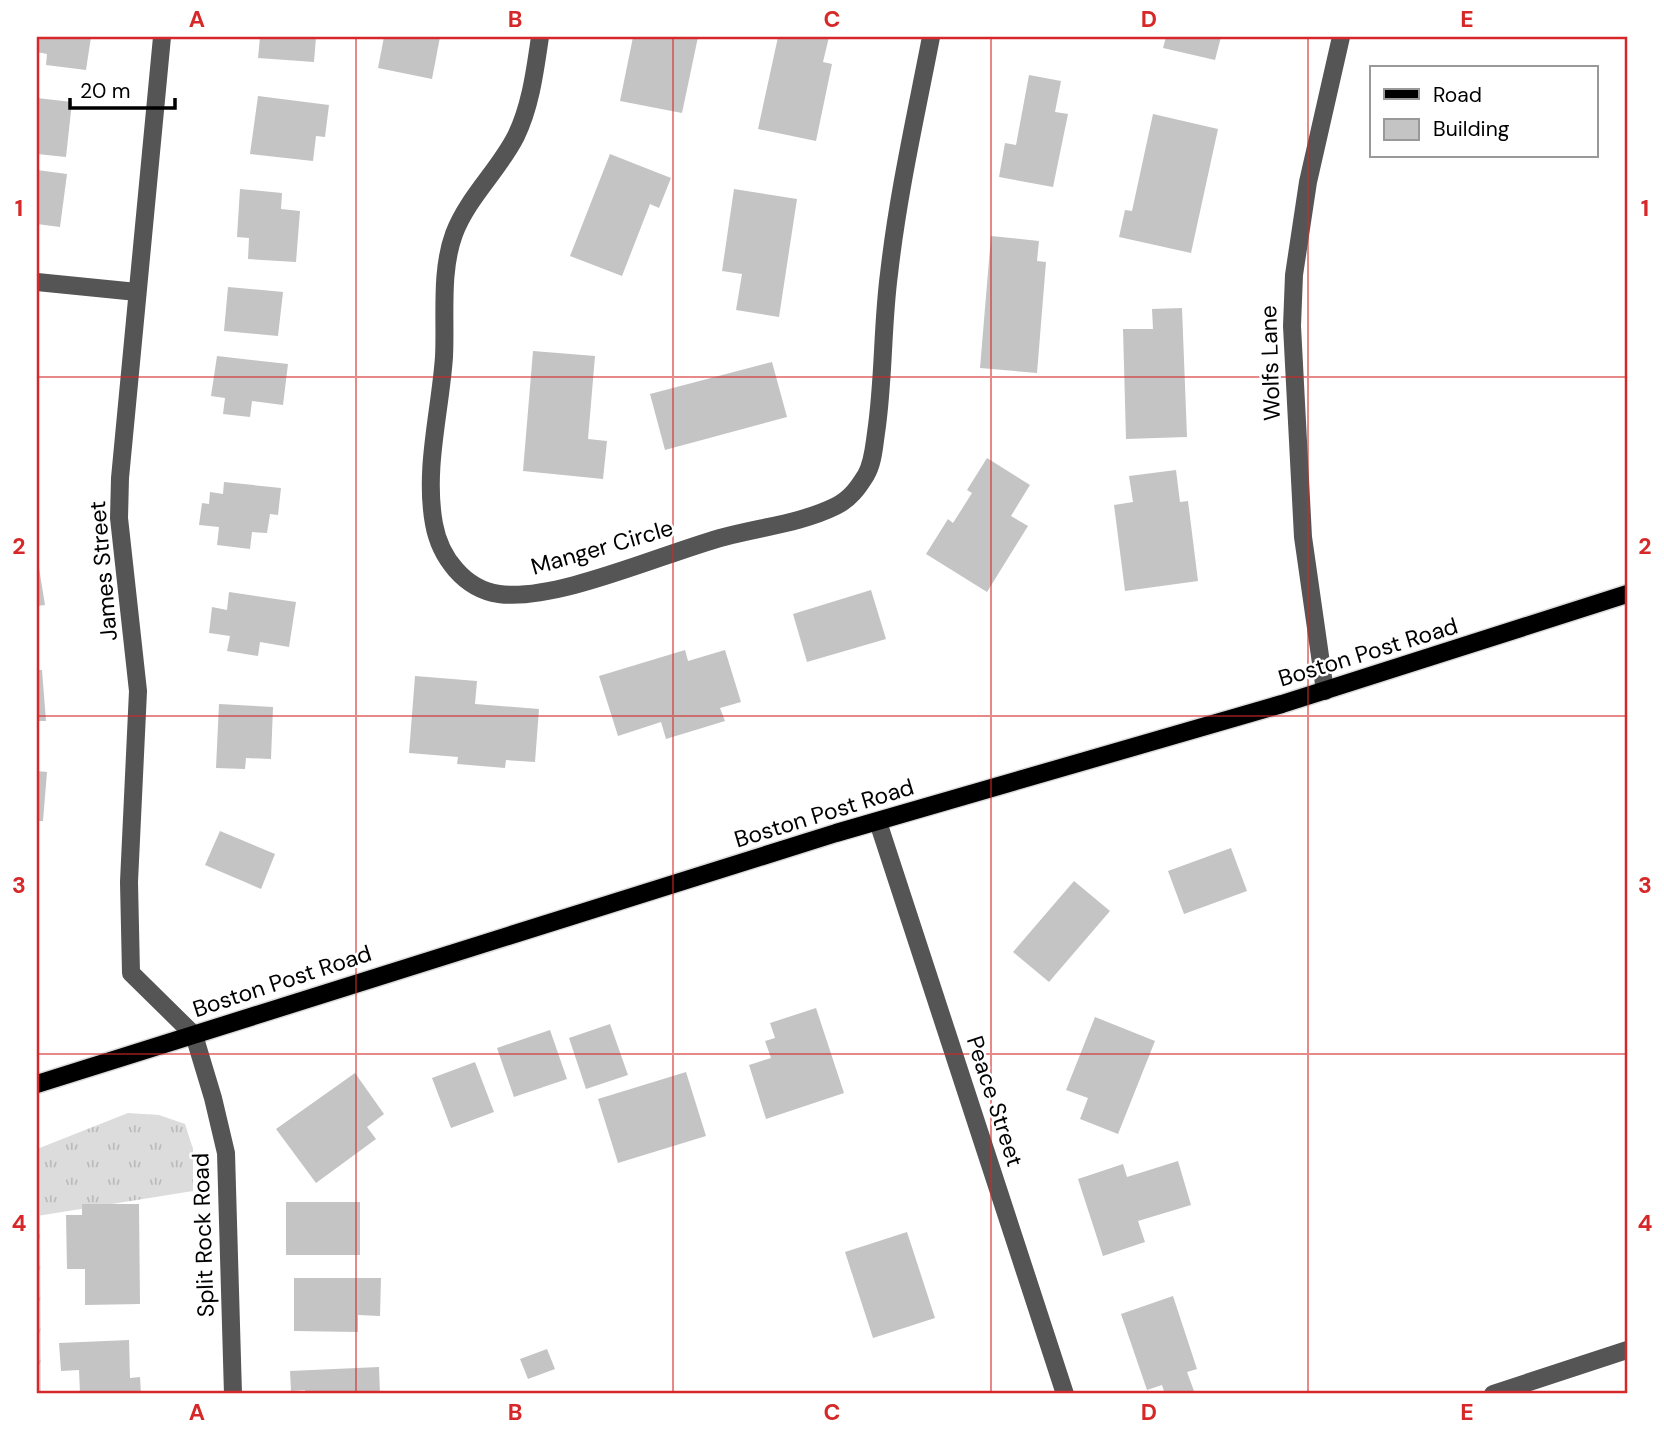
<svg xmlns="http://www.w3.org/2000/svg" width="1664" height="1431" viewBox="0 0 1664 1431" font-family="'DM Sans',sans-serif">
  <defs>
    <pattern id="grass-tufts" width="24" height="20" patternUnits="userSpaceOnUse" patternTransform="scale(1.75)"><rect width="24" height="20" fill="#dcdcdc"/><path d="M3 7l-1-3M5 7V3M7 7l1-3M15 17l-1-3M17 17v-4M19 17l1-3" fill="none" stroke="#bbb"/></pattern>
    <pattern id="forest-crowns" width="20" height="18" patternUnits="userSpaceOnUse" patternTransform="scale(1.75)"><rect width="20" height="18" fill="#dcdcdc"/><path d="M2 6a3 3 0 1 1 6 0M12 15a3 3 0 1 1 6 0" fill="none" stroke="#bbb"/></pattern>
  </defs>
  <rect width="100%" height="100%" fill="#fff"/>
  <!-- grass -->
  <polygon fill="url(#grass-tufts)" points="128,1113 159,1115 185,1124 193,1149 193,1191 37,1216 37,1149"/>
  <!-- forest -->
  <polygon fill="url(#forest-crowns)" points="40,1213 41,1394 37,1394 37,1216"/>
  <!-- building -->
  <g fill="#c4c4c4">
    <polygon points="37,37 91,37 86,70 46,65 47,54 37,52"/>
    <polygon points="260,37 316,37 314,62 258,58"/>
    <polygon points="384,37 440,37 432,79 378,68"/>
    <polygon points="633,37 698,37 682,113 620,101"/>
    <polygon points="778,37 829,37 823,62 832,64 816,141 758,129"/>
    <polygon points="1166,37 1221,37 1215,60 1163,48"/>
    <polygon points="1029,75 1061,81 1055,112 1068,114 1053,187 999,177 1005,143 1016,145"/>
    <polygon points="258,96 329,105 325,137 316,136 313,161 250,154"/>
    <polygon points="37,98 72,102 66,157 37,154"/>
    <polygon points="1153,114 1218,129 1191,253 1119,237 1125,210 1132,211"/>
    <polygon points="610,154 671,178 659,208 650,204 622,276 570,256"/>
    <polygon points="37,170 67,174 60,227 37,224"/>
    <polygon points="240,189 282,193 281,209 300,211 296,262 248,259 249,238 237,237"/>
    <polygon points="734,189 797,199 779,317 736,310 742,274 722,271"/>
    <polygon points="991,236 1039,241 1037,261 1046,262 1037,373 980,368"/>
    <polygon points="228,287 283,292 278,336 224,331"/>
    <polygon points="1182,308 1187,437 1126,439 1123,329 1153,329 1152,309"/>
    <polygon points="533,351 595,356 588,439 607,441 603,479 523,471"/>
    <polygon points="217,356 288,364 283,405 252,401 250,417 223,414 225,398 211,396"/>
    <polygon points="772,362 787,417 665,450 650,394"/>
    <polygon points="987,458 1030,485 1011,516 1028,526 987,592 926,554 948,519 953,523 972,493 967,490"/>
    <polygon points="1176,470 1180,502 1188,501 1198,581 1125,591 1114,505 1133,502 1129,476"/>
    <polygon points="224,482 281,488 278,515 270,514 267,533 252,532 250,549 217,545 219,527 199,525 202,503 209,504 210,492 223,494"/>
    <polygon points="38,562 45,605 37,606 37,563"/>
    <polygon points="871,590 886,639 807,662 793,614"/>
    <polygon points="229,592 296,602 289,647 260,642 258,656 227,651 230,636 209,633 212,607 227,610"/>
    <polygon points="685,650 688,661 725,650 741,702 720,708 725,721 666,739 661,722 618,736 599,676"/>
    <polygon points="37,670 42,670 46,721 37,721"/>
    <polygon points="415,676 477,681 475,704 539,709 535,762 506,760 505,768 457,764 458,757 409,753"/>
    <polygon points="219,704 273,707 271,759 246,758 245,769 216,768"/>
    <polygon points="37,771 47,772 43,821 37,821"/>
    <polygon points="220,831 275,854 261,889 205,865"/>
    <polygon points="1231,848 1247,891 1184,914 1168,871"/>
    <polygon points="1074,881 1110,911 1049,982 1013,952"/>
    <polygon points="816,1008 844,1093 766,1119 749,1065 771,1058 765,1041 775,1038 770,1023"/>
    <polygon points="1095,1017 1155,1041 1118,1134 1080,1119 1088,1098 1066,1090"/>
    <polygon points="610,1024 628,1075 586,1089 569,1038"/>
    <polygon points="550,1030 567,1079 514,1097 497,1048"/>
    <polygon points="475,1062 494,1112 451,1128 432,1078"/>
    <polygon points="686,1072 706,1136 618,1163 598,1099"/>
    <polygon points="355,1073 384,1114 367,1127 376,1139 316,1183 276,1129"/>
    <polygon points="1178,1161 1191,1205 1138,1221 1145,1242 1103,1256 1078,1179 1123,1164 1127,1177"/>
    <rect x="286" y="1202" width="74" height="53"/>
    <polygon points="82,1204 139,1204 140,1304 85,1305 85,1269 67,1269 66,1215 82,1215"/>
    <polygon points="907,1232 935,1318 873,1338 845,1252"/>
    <polygon points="294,1278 381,1278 380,1316 358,1315 358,1332 294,1331"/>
    <polygon points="1173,1296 1197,1369 1187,1372 1194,1391 1185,1394 1165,1394 1162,1385 1147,1390 1121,1314"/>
    <polygon points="129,1340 130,1378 140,1377 141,1394 80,1394 79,1370 61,1371 59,1343"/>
    <polygon points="547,1349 555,1369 528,1379 520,1359"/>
    <polygon points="379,1367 380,1394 305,1394 305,1390 291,1391 290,1371"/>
  </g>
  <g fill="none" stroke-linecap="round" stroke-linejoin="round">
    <defs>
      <polyline id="major" points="37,1084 836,833 1282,704 1627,594"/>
    </defs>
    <!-- major casing -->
    <use href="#major" stroke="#dbdbdb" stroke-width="21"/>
    <!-- minor -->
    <g stroke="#555" stroke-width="18">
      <polyline points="162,37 120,478 119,518 138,691 129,882 131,973 194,1035 213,1098 226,1153 233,1394"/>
      <path d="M540 37C535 70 531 105 516 136 499 170 468 197 454 234 440 272 446 318 444 357 440 413 424 469 434 524 440 557 464 589 499 594 556 602 664 553 724 537 761 527 802 523 836 506 850 499 858 488 866 475 873 463 874 447 876 433 884 380 882 327 889 274 898 194 916 115 931 37"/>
      <polyline points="37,282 137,292"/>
      <polyline points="1325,691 1303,537 1292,326 1294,275 1308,182 1341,37"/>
      <polyline points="878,822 1065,1394"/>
      <polyline points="1493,1394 1627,1350"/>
    </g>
    <!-- major -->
    <use href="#major" stroke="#000" stroke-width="18"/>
  </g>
  <!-- grid -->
  <path fill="none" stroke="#d62828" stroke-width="2" stroke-opacity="0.55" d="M356 37V1394M673 37V1394M991 37V1394M1308 37V1394M37 377H1627M37 716H1627M37 1054H1627"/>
  <g text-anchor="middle" stroke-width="5" stroke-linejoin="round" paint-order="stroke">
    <!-- street labels -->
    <g font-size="23" fill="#000" stroke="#fff">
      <text transform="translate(1270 363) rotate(-92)" y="8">Wolfs Lane</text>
      <text transform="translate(602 547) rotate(-16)" y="8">Manger Circle</text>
      <text transform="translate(103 571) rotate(-95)" y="8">James Street</text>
      <text transform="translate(1368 652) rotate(-17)" y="8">Boston Post Road</text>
      <text transform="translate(824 813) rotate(-17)" y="8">Boston Post Road</text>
      <text transform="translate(282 981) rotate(-18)" y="8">Boston Post Road</text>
      <text transform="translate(995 1101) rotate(72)" y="8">Peace Street</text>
      <text transform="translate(203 1235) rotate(-92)" y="8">Split Rock Road</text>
    </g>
  </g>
  <!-- border -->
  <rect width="1664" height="1431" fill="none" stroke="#ffffff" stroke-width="77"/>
  <!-- legend -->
  <rect x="1370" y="66" width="228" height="91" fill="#ffffff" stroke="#999999" stroke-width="2"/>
  <rect x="1384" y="89" width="35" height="10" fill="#000000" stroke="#999999" stroke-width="2"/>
  <text x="1433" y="102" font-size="21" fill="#000000">Road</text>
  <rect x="1384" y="119" width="35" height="21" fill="#c4c4c4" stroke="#999999" stroke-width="2"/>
  <text x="1433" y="136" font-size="21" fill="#000000">Building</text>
  <!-- scale -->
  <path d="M70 98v10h105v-10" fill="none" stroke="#000000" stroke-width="3.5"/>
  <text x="80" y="98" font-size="21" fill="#000000" stroke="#ffffff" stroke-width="5" paint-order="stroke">20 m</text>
  <rect x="38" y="38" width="1588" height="1354" fill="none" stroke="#d62828" stroke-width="2.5"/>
  <g font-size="23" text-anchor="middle" font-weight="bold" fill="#d62828">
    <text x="197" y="27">A</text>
    <text x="515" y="27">B</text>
    <text x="832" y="27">C</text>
    <text x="1149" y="27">D</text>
    <text x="1467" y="27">E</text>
    <text x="19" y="216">1</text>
    <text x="1645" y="216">1</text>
    <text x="19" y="554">2</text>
    <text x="1645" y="554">2</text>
    <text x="19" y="893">3</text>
    <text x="1645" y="893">3</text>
    <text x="19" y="1231">4</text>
    <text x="1645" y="1231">4</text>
    <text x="197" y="1420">A</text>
    <text x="515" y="1420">B</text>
    <text x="832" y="1420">C</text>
    <text x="1149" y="1420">D</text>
    <text x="1467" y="1420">E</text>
  </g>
</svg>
